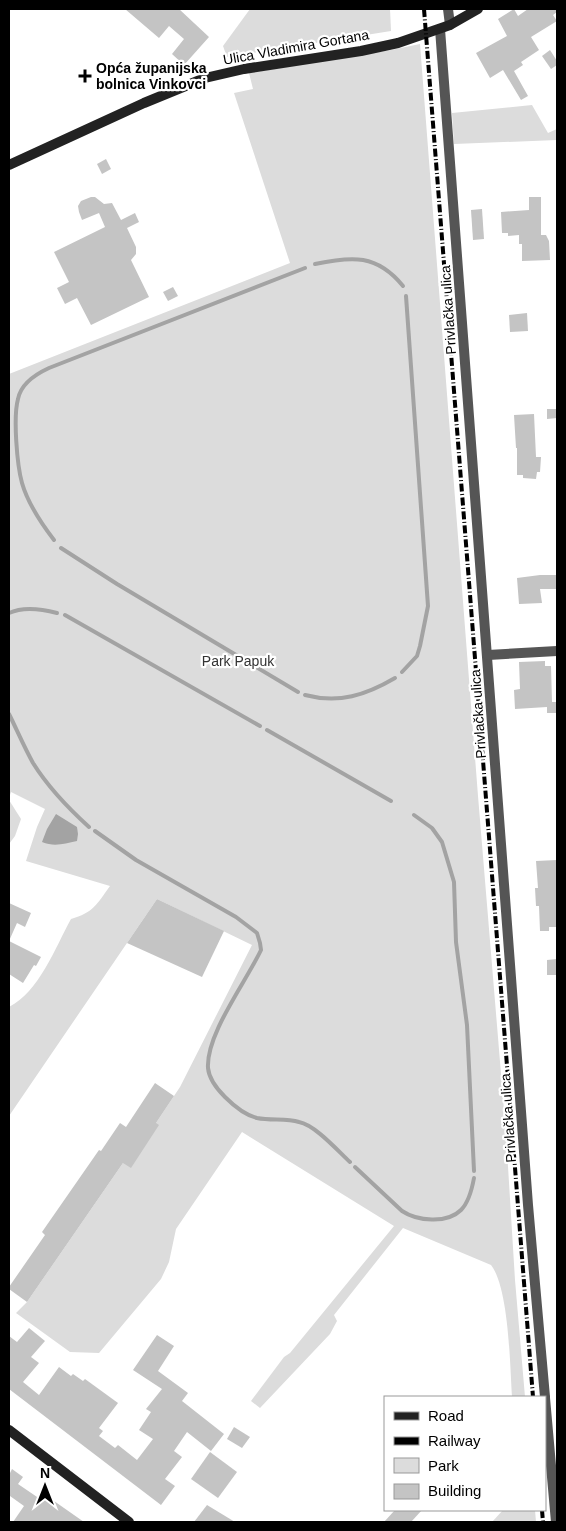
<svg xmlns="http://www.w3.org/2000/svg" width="566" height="1531" viewBox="0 0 566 1531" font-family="Helvetica,sans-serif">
  <rect width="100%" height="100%" fill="#fff"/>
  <!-- green -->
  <g fill="#dcdcdc">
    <polygon points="250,9 390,9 391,31 227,57 223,46"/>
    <path d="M420 44 478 796 506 1134 515 1280 525 1397H512C510 1366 509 1288 491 1265L403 1228 334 1315 337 1321 330 1334 260 1408 251 1401 284 1357 290 1353 394 1226 242 1132 176 1229 169 1262 161 1279 99 1353 70 1352 16 1313 27 1302 123 1163 156 1123 180 1087 252 945 157 899 9 1116V1007C39 992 55 948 71 919 93 913 97 904 110 886L26 861 37 827 45 809 11 792 9 798V374L290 263 234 93 253 89 249 73 391 50Z"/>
    <polygon points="532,105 548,133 557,129 557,140 454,144 452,113"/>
    <polygon points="9,800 21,819 15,836 9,844"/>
    <polygon points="503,1510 535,1510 536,1522 492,1522"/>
  </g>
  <!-- water -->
  <path fill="#a3a3a3" d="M56 814 77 827 78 834 77 841C64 844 54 847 42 842L47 829Z"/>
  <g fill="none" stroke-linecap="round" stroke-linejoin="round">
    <!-- stream -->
    <g stroke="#a3a3a3" stroke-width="4">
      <path d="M315 264C352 256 377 254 403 286"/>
      <path d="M54 540C41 523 28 504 22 483 17 465 13 417 18 399 21 383 36 374 49 368L305 268"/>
      <polyline points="61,548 117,584 298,692"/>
      <path d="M9 613C24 606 42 609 57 613"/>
      <polyline points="65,615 260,726"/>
      <polyline points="402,672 417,656 420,646 428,606 406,296"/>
      <path d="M305 695C339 704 366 695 395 678"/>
      <path d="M9 714C17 730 24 747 33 763 48 787 68 808 89 827"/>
      <polyline points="267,730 391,801"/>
      <polyline points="414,815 432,828 442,842 454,882 456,942 467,1025 474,1171"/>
      <path d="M95 831 136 860 236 917 257 933 260 943 261 950C246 982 206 1034 208 1068 209 1079 218 1090 225 1097 234 1106 245 1115 257 1118 271 1121 286 1118 299 1122 315 1125 337 1150 350 1162"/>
      <path d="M355 1167 402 1211C417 1221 447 1224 461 1210 469 1202 472 1189 474 1178"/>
    </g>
  </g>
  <!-- building -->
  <g fill="#c4c4c4">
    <polygon points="125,9 179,9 209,37 184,65 172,54 184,39 169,26 159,38"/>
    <polygon points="514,9 518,16 528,9 557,9 557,12 553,15 557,21 531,37 539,50 521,62 523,65 514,71 528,96 521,100 503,70 490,78 476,53 507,36 498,19"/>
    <polygon points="550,50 557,61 557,65 551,69 542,56"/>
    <polygon points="106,159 111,169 102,174 97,164"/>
    <polygon points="91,197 95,197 104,204 112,203 121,220 135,213 139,222 127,228 136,247 136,254 131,260 149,297 91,325 77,298 65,304 57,288 69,282 54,252 105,227 99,213 82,220 79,212 78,206 81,201"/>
    <polygon points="529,197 541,197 541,235 546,235 549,241 550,260 522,261 522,244 519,244 519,235 508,236 508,233 502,233 501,212 529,210"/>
    <polygon points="482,209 484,239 473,240 471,210"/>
    <polygon points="173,287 178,296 168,301 163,292"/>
    <polygon points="527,313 528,331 510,332 509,315"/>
    <polygon points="547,409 557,409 557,418 547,419"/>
    <polygon points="534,414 536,457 541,457 540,472 537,472 536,479 523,478 523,475 517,475 517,448 516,448 514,415"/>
    <polygon points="540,575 557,575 557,589 540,589 542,603 519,604 517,578"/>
    <polygon points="545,661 545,666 551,666 552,702 557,702 557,713 547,713 547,707 515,709 514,690 520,689 519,662"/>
    <polygon points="557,860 557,927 549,927 549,931 540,931 539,906 536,906 535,888 538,888 536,861"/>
    <polygon points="157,899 224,931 202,977 127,943"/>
    <polygon points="9,903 31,913 25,927 17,923 9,941"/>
    <polygon points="9,941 41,957 36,966 34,965 23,983 9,974"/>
    <polygon points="557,959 557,975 547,975 547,960"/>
    <polygon points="155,1083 174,1096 156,1123 159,1125 131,1168 123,1163 27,1302 9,1289 9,1287 45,1235 42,1232 99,1150 101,1151 120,1123 126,1127"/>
    <polygon points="29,1328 45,1341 31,1357 39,1363 23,1382 39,1395 59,1367 71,1376 73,1374 83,1381 85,1379 118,1403 99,1428 103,1431 99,1436 115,1448 118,1445 137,1460 153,1439 139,1430 151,1412 146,1409 162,1389 133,1370 157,1335 174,1346 158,1371 188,1393 182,1401 224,1434 211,1451 187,1432 174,1451 182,1457 165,1479 175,1486 161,1505 9,1389 9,1336 17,1342"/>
    <polygon points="234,1427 250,1437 242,1448 227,1439"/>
    <polygon points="210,1452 237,1472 218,1498 191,1479"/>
    <polygon points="12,1469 23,1477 18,1484 40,1499 44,1494 84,1522 13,1522 24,1506 10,1496 9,1498 9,1475"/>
    <polygon points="207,1505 235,1522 194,1522"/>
    <polygon points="395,1510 422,1510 411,1522 384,1522"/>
  </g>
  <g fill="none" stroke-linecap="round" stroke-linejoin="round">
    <!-- street -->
    <g stroke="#555" stroke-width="10">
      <polyline points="448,9 450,25"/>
      <polyline points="440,29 528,1205 545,1397"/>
      <polyline points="488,655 557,651"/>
      <polyline points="545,1398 556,1522"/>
    </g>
    <!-- secondary -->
    <g stroke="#222" stroke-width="10">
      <polyline points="9,165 144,103 205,78 244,69 361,51 398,43 450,25 478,9"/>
      <polyline points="9,1430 129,1522"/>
    </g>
    <!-- rail -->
    <g stroke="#000" stroke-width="4" stroke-dasharray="8 2.5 1 2.5" stroke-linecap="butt">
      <polyline points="424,9 533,1397"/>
      <polyline points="542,1510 543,1522"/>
    </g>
  </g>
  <!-- markers -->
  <path fill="#000" stroke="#fff" stroke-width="2" d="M82.5 68.5h5v5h5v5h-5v5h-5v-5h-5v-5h5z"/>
  <g text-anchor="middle" stroke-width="4.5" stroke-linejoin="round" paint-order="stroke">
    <!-- street labels -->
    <g font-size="14" fill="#000" stroke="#fff">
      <text transform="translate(296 47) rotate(-10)" y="5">Ulica Vladimira Gortana</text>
      <text transform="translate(448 310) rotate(-94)" y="5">Privlačka ulica</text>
      <text transform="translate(478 714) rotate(-94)" y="5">Privlačka ulica</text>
      <text transform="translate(508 1118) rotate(-94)" y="5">Privlačka ulica</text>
    </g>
    <!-- poi labels -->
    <g font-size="14" font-weight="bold" fill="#000" stroke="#fff" text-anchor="start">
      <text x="96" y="73">Opća županijska<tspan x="96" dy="16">bolnica Vinkovci</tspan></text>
    </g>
    <!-- park labels -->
    <g font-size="14" fill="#333" stroke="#fff">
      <text x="238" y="666">Park Papuk</text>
    </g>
  </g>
  <!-- border -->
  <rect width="566" height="1531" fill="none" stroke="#000000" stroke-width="20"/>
  <!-- legend -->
  <rect x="384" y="1396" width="162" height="115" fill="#ffffff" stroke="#999999"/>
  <rect x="394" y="1412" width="25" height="8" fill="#222222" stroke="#999999"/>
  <text x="428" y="1421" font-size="15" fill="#000000">Road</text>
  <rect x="394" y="1437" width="25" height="8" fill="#000000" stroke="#999999"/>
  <text x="428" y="1446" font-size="15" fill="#000000">Railway</text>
  <rect x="394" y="1458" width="25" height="15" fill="#dcdcdc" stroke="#999999"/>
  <text x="428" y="1471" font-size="15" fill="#000000">Park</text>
  <rect x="394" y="1484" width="25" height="15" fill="#c4c4c4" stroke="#999999"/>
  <text x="428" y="1496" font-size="15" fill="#000000">Building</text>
  <!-- north arrow -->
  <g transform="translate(45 1486)" stroke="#ffffff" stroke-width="4" paint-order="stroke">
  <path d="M0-4L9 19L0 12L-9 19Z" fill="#000000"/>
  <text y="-8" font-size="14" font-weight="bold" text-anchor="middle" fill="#000000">N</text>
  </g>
</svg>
